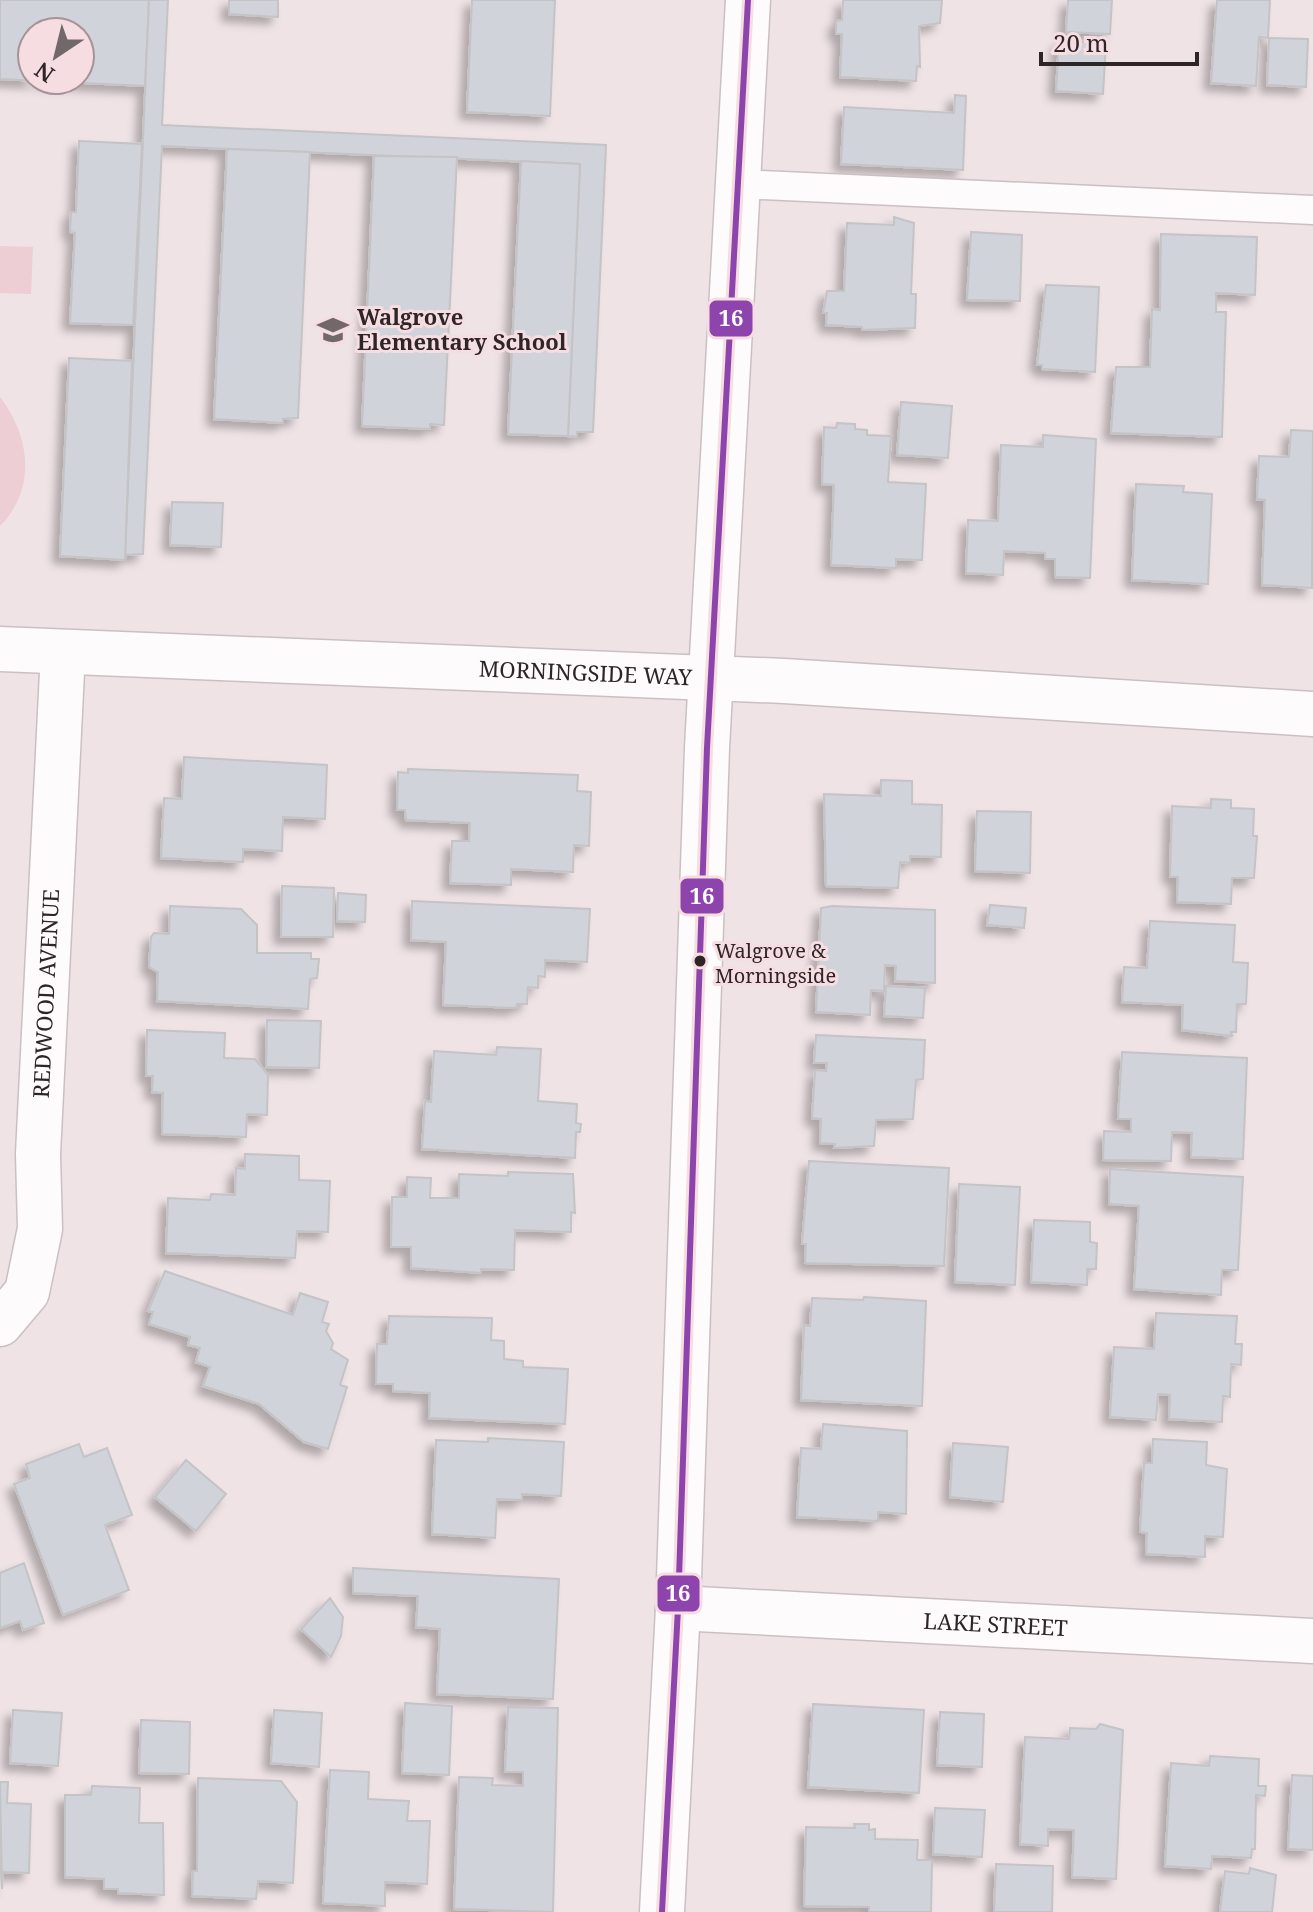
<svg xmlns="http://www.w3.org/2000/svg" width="1313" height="1912" viewBox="0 0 1313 1912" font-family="'Noto Serif',serif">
  <defs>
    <filter id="shadow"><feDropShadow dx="-7" dy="7" stdDeviation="4" flood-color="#0004"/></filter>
  </defs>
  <rect width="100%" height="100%" fill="#efe3e6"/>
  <!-- green -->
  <g fill="#ecced4">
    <polygon points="0,246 33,247 31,294 0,293"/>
    <path d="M0 397C30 436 37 488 0 526Z"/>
  </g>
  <!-- building -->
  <g fill="#d0d3d9" stroke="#c4c3c6" stroke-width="2" fill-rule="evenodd" filter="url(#shadow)">
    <path d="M0 0H149L145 86 0 79ZM32 32H80V80H32Z"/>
    <polygon points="149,0 168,0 162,125 606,145 593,432 577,432 577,437 568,436 580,164 162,146 143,554 125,555"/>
    <polygon points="229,0 278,0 278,17 229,14"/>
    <polygon points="472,0 555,0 550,116 467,112"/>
    <polygon points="843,0 942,0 940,23 919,26 920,67 917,66 916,81 840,77 842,34 836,34 836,21 842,20"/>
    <polygon points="1068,0 1112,0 1110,34 1066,32"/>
    <polygon points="1217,0 1270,0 1268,38 1259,37 1256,86 1211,83"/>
    <polygon points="1269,38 1308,39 1306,87 1267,85"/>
    <polygon points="1059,41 1106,43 1103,94 1056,91"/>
    <polygon points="955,95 966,96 963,170 841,164 844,107 954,113"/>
    <polygon points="79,141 142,144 133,325 70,323 75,233 70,232 71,212 76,212"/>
    <polygon points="227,149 310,152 298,418 283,419 283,423 214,419"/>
    <polygon points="374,156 457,157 444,425 430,424 430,429 362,426"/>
    <polygon points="521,161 580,164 568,436 508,434"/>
    <polygon points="894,217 914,223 911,294 916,294 915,328 862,330 862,327 826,325 827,313 823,313 827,291 844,291 847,223 894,225"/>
    <polygon points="971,232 1022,235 1020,301 967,300"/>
    <polygon points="1161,234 1257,237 1255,295 1216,293 1216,312 1226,312 1222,437 1111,433 1116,367 1150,367 1152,309 1160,310"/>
    <polygon points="1046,285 1099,287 1095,372 1042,369 1042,365 1037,365"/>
    <polygon points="69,358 132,361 125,560 60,556"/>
    <polygon points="901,402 952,406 948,458 897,455"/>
    <polygon points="837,423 855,424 855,429 867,430 867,435 891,436 888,482 926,484 922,560 896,559 896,568 831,565 834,485 822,484 824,427 836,428"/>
    <polygon points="1291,430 1313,431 1312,588 1262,585 1265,500 1257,499 1259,456 1289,457"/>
    <polygon points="1043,435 1096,439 1090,578 1055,577 1055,559 1045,559 1045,553 1004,551 1003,575 966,573 968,520 998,521 1001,445 1043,447"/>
    <polygon points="1136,484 1184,486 1183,492 1212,494 1208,584 1132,580"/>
    <polygon points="172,502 223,503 221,547 170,545"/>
    <polygon points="184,757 327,765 325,819 283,817 282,851 243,849 243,862 161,858 164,798 182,799"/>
    <polygon points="408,769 578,775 577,791 591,792 589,846 574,845 573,872 511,869 511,885 450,883 452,841 469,841 470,823 406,820 405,810 397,810 398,772 408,773"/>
    <polygon points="881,780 912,781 912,804 942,805 941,857 910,856 910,863 900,862 898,888 826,886 824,794 881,796"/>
    <polygon points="1211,799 1231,800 1231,808 1254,809 1253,836 1257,836 1254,878 1232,878 1231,904 1177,902 1178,877 1170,877 1172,806 1211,808"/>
    <polygon points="977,811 1031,812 1030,873 975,871"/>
    <polygon points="282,886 334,888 333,937 281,937"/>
    <polygon points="338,893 366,895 365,922 337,921"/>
    <polygon points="412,901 590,909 587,962 545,960 545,977 538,976 538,988 528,987 527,1004 517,1004 516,1008 443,1005 446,942 411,940"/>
    <polygon points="990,905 1026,908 1024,928 987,925"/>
    <polygon points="170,906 241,909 257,925 257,953 311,953 311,959 319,959 317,978 310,979 308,1009 157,1001 158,972 149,967 151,937 154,933 169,934"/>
    <polygon points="832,906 935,910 935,983 895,981 896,966 885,965 884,991 871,990 870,1015 816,1012 821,908"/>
    <polygon points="1150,921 1235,925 1233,962 1248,963 1246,1004 1237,1004 1236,1032 1231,1032 1232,1036 1182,1030 1183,1005 1122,1002 1124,967 1147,968"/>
    <polygon points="886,986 925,988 923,1018 884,1016"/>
    <polygon points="267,1020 321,1021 319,1068 266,1067"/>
    <polygon points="147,1030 225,1033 224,1058 255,1059 268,1075 267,1115 247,1114 246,1137 162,1134 163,1093 152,1092 153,1076 146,1076"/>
    <polygon points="816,1035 925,1040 923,1079 916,1080 913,1119 876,1120 874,1146 834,1148 835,1144 820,1143 821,1119 812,1118 815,1070 826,1071 827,1063 814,1063"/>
    <polygon points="497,1047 541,1049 538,1101 577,1104 576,1123 581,1124 580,1132 576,1132 575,1158 422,1149 425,1101 431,1102 434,1051 496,1055"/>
    <polygon points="1122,1052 1247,1058 1243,1159 1191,1157 1192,1133 1172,1132 1171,1161 1103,1160 1104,1131 1131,1132 1131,1119 1118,1119"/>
    <polygon points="245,1154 299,1156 299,1180 330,1181 328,1232 297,1231 295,1258 166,1253 168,1198 210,1200 211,1194 235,1195 236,1168 245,1169"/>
    <polygon points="809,1161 949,1168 944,1266 805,1263 806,1244 802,1244"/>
    <polygon points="1110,1169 1243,1177 1238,1270 1222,1270 1221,1295 1134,1289 1139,1206 1109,1204"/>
    <polygon points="508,1172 573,1174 575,1213 571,1212 571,1232 515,1230 514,1270 481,1269 481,1273 411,1268 411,1247 391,1247 392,1197 407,1197 407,1177 431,1178 430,1198 459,1198 459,1174 508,1176"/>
    <polygon points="959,1184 1020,1187 1015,1285 955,1282"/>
    <polygon points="1034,1220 1090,1222 1090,1242 1097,1243 1096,1269 1087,1269 1087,1285 1031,1282"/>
    <polygon points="165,1271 293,1315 300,1293 328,1302 322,1322 329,1324 326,1331 333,1343 331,1349 348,1360 340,1385 347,1387 328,1449 304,1442 259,1404 203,1386 210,1367 196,1362 200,1348 188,1345 190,1337 149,1324 153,1312 148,1311"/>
    <polygon points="864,1297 926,1301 922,1406 801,1400 804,1325 810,1326 812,1298 863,1300"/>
    <polygon points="1156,1313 1237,1316 1235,1344 1242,1344 1241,1365 1231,1364 1230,1397 1223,1396 1222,1422 1169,1419 1170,1395 1158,1394 1156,1420 1110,1417 1114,1347 1154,1349"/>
    <polygon points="389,1316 492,1318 491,1340 504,1341 504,1359 523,1361 523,1367 568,1369 565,1424 429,1418 430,1393 393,1391 393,1384 376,1384 377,1344 387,1344"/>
    <polygon points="823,1424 907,1431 906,1514 878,1512 878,1521 797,1517 801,1448 821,1449"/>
    <polygon points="488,1438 564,1442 561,1496 522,1494 522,1500 497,1499 495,1538 432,1534 436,1440 488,1442"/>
    <polygon points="1153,1439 1207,1442 1206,1465 1227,1469 1223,1537 1205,1536 1205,1557 1146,1554 1147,1533 1140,1532 1144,1463 1152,1463"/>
    <polygon points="953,1443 1008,1447 1003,1502 950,1497"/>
    <polygon points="79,1444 84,1457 107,1448 132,1515 105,1525 129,1590 63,1615 14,1484 30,1478 26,1464"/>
    <polygon points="186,1460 226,1494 196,1531 155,1497"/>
    <polygon points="24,1563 44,1623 23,1630 20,1621 0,1628 0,1573"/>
    <polygon points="353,1568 559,1579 553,1699 437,1694 440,1629 416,1627 418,1596 353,1593"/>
    <polygon points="330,1598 343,1617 341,1636 331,1657 301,1629"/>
    <polygon points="405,1703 452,1706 449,1775 402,1773"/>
    <polygon points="813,1704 924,1710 919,1793 808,1787"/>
    <polygon points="508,1707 558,1708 553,1912 454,1909 459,1777 493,1778 492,1785 523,1786 523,1772 505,1772"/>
    <polygon points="13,1710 62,1713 58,1766 10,1763"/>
    <polygon points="274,1710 322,1713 319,1767 271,1763"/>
    <polygon points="940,1712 984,1714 982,1767 937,1765"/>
    <polygon points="141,1720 190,1722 189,1774 139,1773"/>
    <polygon points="1100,1724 1123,1730 1116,1879 1072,1877 1074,1830 1048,1829 1048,1846 1020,1844 1025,1737 1069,1739 1070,1728 1096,1729"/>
    <polygon points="1210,1756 1259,1759 1258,1786 1266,1786 1265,1796 1256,1795 1255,1849 1252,1849 1251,1858 1212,1856 1211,1869 1165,1866 1171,1763 1209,1766"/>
    <polygon points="330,1770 369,1772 368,1799 409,1801 407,1821 430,1821 427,1884 385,1882 385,1906 323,1903"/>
    <polygon points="1292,1775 1313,1776 1313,1850 1288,1849"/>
    <polygon points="198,1778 281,1781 297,1802 293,1883 258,1881 256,1899 192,1896 193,1871 197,1871"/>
    <polygon points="0,1782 8,1782 7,1803 31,1804 29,1873 3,1872 2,1889"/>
    <polygon points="92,1786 140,1788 139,1823 163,1823 164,1895 118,1893 118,1889 104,1889 104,1879 65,1877 65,1795 91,1795"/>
    <polygon points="935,1808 985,1810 982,1857 933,1854"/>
    <polygon points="854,1824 869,1824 869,1830 875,1829 875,1839 918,1840 917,1860 932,1860 931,1912 869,1912 869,1907 804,1906 806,1827 855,1828"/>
    <polygon points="996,1864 1053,1866 1052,1912 994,1912"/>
    <polygon points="1250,1868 1276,1875 1272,1912 1220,1912 1225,1871 1249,1874"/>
  </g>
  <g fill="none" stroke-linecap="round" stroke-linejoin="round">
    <defs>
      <polyline id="service" points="738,184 1313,210"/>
      <g id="minor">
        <path id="s1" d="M0 649 784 681 1313 714"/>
        <path id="s2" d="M0 1324 27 1292 40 1229 38 1154 63 652"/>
      </g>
      <g id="tertiary">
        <path id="s3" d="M678 1608 1313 1641"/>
        <polyline points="662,1912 678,1608 707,748 748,0"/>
      </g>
    </defs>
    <!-- service casing -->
    <use href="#service" stroke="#cac0c3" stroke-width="31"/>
    <!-- minor casing -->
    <use href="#minor" stroke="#cac0c3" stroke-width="47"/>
    <!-- tertiary casing -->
    <use href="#tertiary" stroke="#cac0c3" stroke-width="47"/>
    <!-- service -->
    <use href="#service" stroke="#fdfbfb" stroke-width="28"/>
    <!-- minor -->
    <use href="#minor" stroke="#fdfbfb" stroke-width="44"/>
    <!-- tertiary -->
    <use href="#tertiary" stroke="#fdfbfb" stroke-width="44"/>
    <defs>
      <polyline id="bus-1" points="662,1912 678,1608 707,748 748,0"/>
    </defs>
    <!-- bus-1 casing -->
    <use href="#bus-1" stroke="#f5dde2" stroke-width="12"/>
    <!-- bus-1 -->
    <use href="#bus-1" stroke="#8e44ad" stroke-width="6"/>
  </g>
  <!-- icons -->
  <defs>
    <symbol id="school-bare" viewBox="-9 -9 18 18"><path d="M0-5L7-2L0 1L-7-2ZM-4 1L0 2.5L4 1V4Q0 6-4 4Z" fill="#72686a" stroke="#f5dde2" stroke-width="2.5" paint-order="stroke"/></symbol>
  </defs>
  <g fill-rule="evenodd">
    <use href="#school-bare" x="311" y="308" width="44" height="44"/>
  </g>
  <!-- markers -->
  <circle fill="#2e2527" stroke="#f5dde2" stroke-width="3" cx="700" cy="961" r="7"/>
  <g text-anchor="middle" stroke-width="6" stroke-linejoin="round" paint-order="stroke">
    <!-- bus labels -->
    <g font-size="20" fill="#2e2527" stroke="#f5dde2" text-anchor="start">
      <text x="715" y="958">Walgrove &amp;<tspan x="715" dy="25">Morningside</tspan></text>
    </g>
    <!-- poi labels -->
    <g font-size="22" font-weight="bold" fill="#2e2527" stroke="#f5dde2" text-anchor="start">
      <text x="357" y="325">Walgrove<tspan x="357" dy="25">Elementary School</tspan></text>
    </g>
    <!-- street labels -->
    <g font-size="22" fill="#2e2527" stroke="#f5dde2">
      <text dy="8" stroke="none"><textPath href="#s1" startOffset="586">MORNINGSIDE WAY</textPath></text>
      <text dy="8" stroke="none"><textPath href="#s2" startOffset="342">REDWOOD AVENUE</textPath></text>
      <text dy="8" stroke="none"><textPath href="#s3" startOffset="318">LAKE STREET</textPath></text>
    </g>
  </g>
  <g stroke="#f5dde2" stroke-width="3">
    <rect x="708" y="299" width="46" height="39" rx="8" fill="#8e44ad"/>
    <rect x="679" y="877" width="46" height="38" rx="8" fill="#8e44ad"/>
    <rect x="656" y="1574" width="45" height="39" rx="8" fill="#8e44ad"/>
  </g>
  <g font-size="22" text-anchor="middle" font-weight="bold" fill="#fff">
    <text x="731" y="326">16</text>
    <text x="702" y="904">16</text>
    <text x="678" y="1601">16</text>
  </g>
  <!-- north arrow -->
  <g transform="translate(56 56) rotate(215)"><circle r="38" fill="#f5dde2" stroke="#a59397" stroke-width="2"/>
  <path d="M0-6L14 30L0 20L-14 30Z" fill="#72686a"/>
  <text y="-12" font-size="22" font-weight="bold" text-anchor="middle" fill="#2e2527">N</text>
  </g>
  <!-- scale -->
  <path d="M1041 52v12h156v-12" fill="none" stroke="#2e2527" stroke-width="4"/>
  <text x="1053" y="52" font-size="24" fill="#2e2527" stroke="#f5dde2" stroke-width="6" paint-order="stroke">20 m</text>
</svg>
